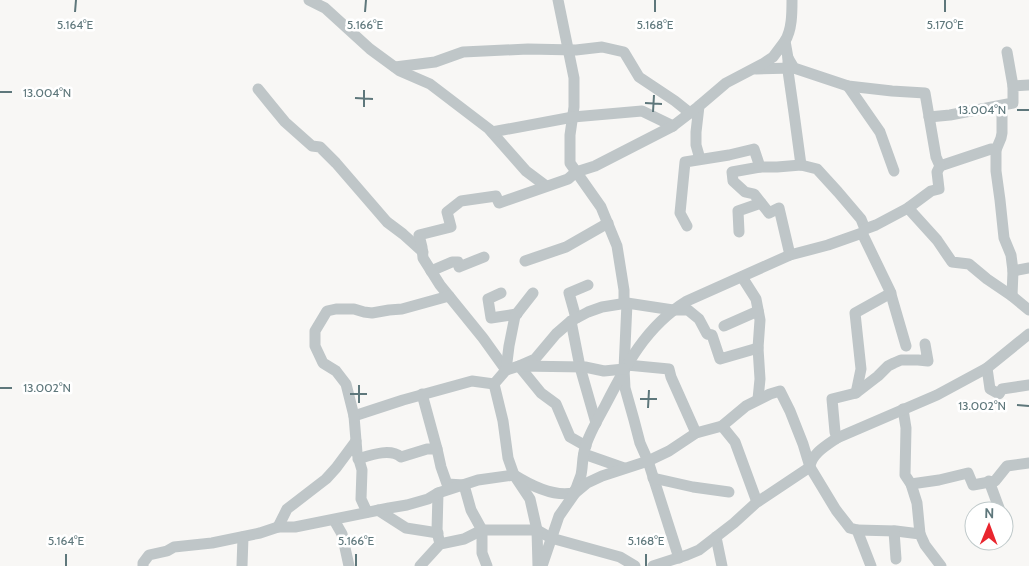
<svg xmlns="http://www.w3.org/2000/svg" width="1029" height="566" viewBox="0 0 1029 566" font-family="Cabin,sans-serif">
  <rect width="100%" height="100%" fill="#f8f7f5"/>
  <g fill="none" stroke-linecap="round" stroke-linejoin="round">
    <!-- minor -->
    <g stroke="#bfc6c8" stroke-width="11">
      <polyline points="309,0 325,8 370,49 400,71 430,84 489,129 526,171 546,186"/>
      <polyline points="558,0 574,78 574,107 570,135 570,163 601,207 617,246 624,290 624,303"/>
      <path d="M785 41C792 30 792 13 792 0"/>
      <polyline points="1007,52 1013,86"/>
      <polyline points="395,67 435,62 463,52 528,49 576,50 602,47 624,52 639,77 675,101 690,113"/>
      <polyline points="756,69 794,68"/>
      <polyline points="848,86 880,132 894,171"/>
      <polyline points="258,89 271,105 285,122 312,146 320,147 336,163 387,222 403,234 423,252"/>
      <polyline points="1000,106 1002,112 1002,133 1001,138 996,150 996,171 1000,200 1004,238 1011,255 1013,271 1012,296"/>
      <polyline points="929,117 950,115 1013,103 1013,86 1029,85"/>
      <polyline points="492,132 573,117 642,111 673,126"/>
      <polyline points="700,159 696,145 696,132 699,106 726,83 764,63 773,57 785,41 788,58 788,71 794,113 801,165"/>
      <polyline points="940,166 991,149 996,150"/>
      <polyline points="760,167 732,172 733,181 745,192 754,194 769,213 779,208 790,255"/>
      <polyline points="908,208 937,240 952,262 969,264 987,279 1012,296 1029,310"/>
      <polyline points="687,226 680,213 685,162 729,155 754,149 760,167 777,167 801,165 817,169 838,192 861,219 865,229"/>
      <polyline points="739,232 738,211 761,203"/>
      <polyline points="862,233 890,291 906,346"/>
      <polyline points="525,261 566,247 608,223"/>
      <polyline points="431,271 452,262 458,262 459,267 484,257"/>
      <polyline points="1013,271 1029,268"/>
      <polyline points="742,277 756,299 760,320 758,348 760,379 758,399"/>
      <polyline points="501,293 488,299 491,318 517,314"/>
      <polyline points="627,303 624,369 625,388 634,420 640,443 648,461 679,558"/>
      <polyline points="576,318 569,293 588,285"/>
      <polyline points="571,321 580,367 596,423"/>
      <polyline points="724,326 758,311"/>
      <polyline points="627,365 669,369 671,377 696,433"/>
      <polyline points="987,368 990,389 999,394 1002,389 1029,385"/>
      <polyline points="506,370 483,338 440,285 423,258 422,247 419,235 451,227 447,212 461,201 496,196 499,203 568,179 576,172 595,166 673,126 699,106"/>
      <polyline points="506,370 509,346 515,316 533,293"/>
      <polyline points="856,393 861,369 855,313 891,293"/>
      <polyline points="422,394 437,449"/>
      <polyline points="903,409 906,428 905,475 911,484 917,503 920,534"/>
      <polyline points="354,416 403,400 472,381 494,384"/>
      <polyline points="722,426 735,442 757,502"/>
      <polyline points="837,438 835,432 832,399 856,393 878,376 888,366 894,363 901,360 918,360 928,361 925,344"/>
      <polyline points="586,446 570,437 556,404 541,393 519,366 535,359 556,334 571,321 588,312 602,307 627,303 673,310 688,310 699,319 707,334 712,335 720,359 758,348"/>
      <polyline points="584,454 624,468"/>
      <path d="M358 459C371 455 390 448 401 457L427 449H437L441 467 447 484 464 485 471 510 482 530V553L487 566"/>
      <polyline points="653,478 693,487 729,492"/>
      <polyline points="989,481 999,508"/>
      <polyline points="911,484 939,480 968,473 973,485 995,481 1007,466 1029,463"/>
      <polyline points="438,493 437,531 439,540"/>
      <path d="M575 493C576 487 579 481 581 475 583 466 582 457 585 448 589 434 598 419 605 406 626 365 646 326 687 301L790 255 828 245 862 233 865 229 876 225 908 208 931 191 939 189 937 172 940 166 936 157 925 93 892 91 848 86 794 68 788 58"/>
      <polyline points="378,510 406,528 438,533"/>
      <polyline points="367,512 361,499 362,470 357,453 354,416 346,384 336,371 323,363 315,346 315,331 327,311 336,309 354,309 364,312 372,313 389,310 402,309 449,296"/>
      <polyline points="334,520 342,534 349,566"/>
      <polyline points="278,527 287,509 326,479 336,468 356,441"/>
      <polyline points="857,530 896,531 920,534 925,545 941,566"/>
      <polyline points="894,531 896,559"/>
      <polyline points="716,537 722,566"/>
      <path d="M143 566V563L149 555 167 551 174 547 212 543 260 533 278 527H295L389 508 407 505 428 499 438 493 478 480 514 475C530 485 554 497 573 493L575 490"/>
      <polyline points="242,566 243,537"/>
      <polyline points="420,566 440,544 464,539 482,530 537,530 551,538 620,557 635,566"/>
      <polyline points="538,566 537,530 530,499 514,475 508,458 503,421 494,384 506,370 519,366 585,367 604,371 624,369"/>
      <polyline points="542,566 559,516 575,493 587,483 602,476 648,461 669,451 696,433 722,426 746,406 770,394 780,391 790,411 803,444 810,467 836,510 850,528 857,530 871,566"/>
      <path d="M653 566 687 555 699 550 734 523 757 502 759 501 810 467C811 454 827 445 837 438L937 395 987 368 1029 334"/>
    </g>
  </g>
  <!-- ticks -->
  <path fill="none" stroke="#5e777b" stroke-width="2" d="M75 12 76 0M365 12 366 0M655 12V0M945 12V0M0 92H12M355 98 373 99M645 103 662 104M364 107V90M1017 110H1029M653 112 654 95M0 388H12M350 394H367M640 399H657M359 403V385M1017 405 1029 406M648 408 649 390M66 566V554M356 566V554M646 566V554"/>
  <g font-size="12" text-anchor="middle" fill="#5e777b" stroke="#fff" stroke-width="5" stroke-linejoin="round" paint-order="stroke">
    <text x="75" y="29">5.164°E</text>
    <text x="365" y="29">5.166°E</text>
    <text x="655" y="29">5.168°E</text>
    <text x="945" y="29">5.170°E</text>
    <text x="47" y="97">13.004°N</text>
    <text x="982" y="114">13.004°N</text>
    <text x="47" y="392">13.002°N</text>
    <text x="982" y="410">13.002°N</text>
    <text x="66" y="545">5.164°E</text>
    <text x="356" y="545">5.166°E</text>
    <text x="646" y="545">5.168°E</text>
  </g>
  <!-- north arrow -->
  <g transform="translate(989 526) rotate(1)"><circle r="24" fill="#ffffff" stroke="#bfc9ca"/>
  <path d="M0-4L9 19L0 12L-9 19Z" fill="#e9252e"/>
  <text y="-8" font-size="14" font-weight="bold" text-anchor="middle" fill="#5e777b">N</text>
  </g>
</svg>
